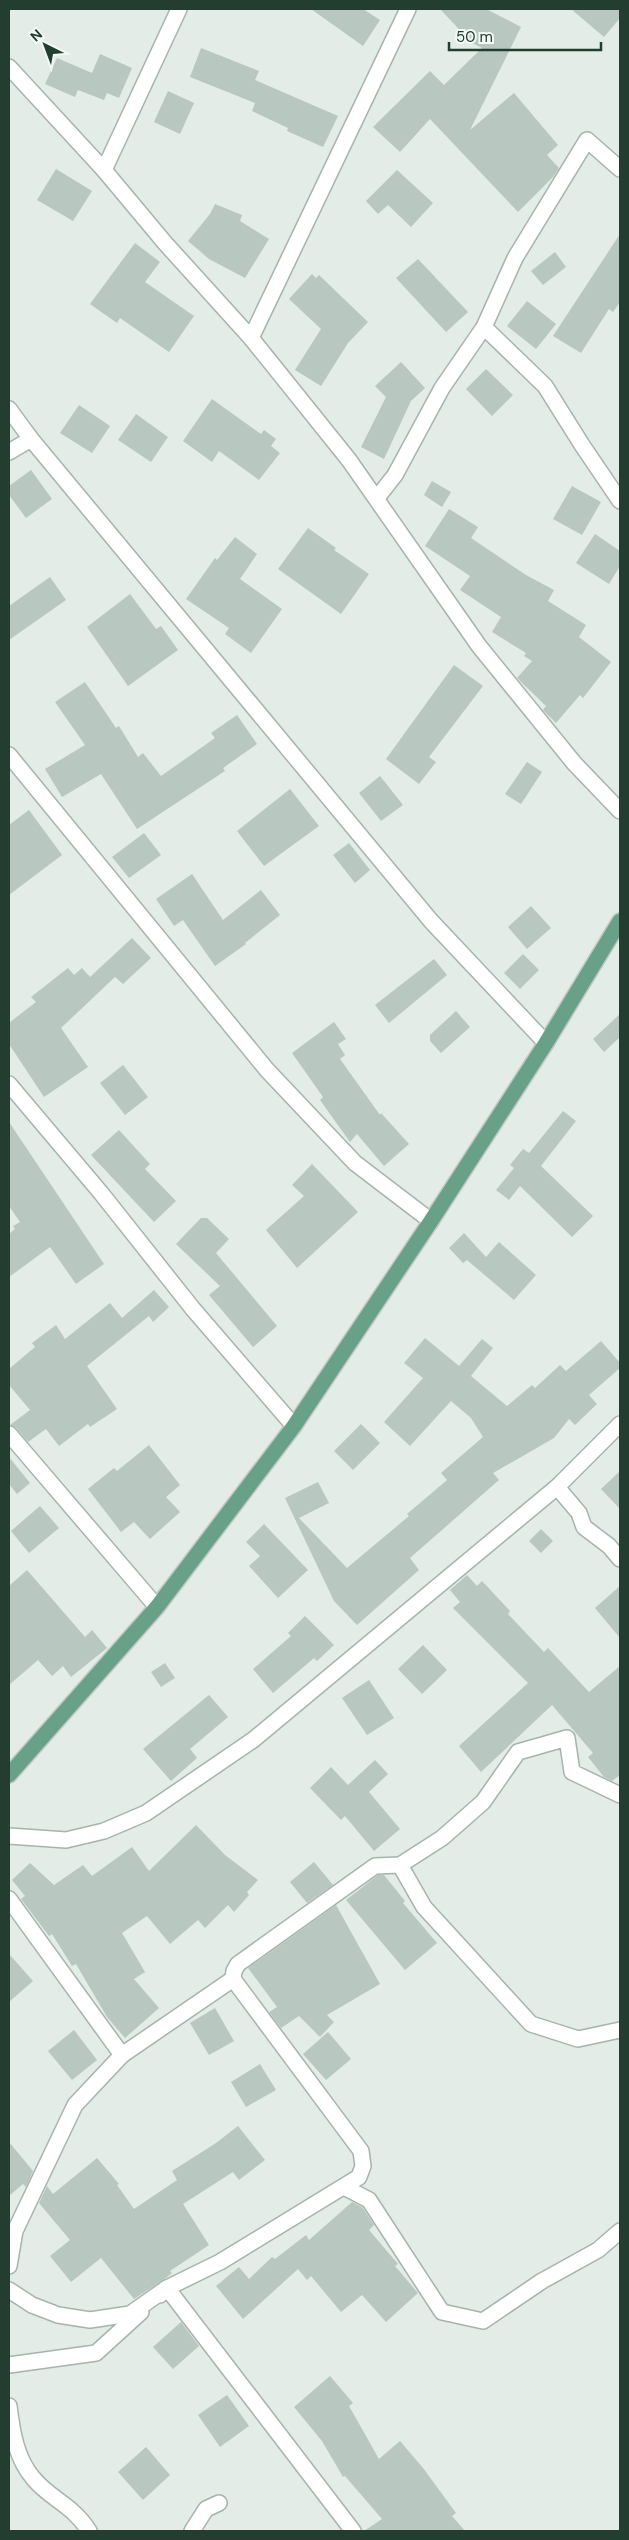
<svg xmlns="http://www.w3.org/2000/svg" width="629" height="2540" viewBox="0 0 629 2540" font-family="'DM Sans',sans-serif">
  <rect width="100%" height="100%" fill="#e3ece6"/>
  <!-- building -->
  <g fill="#b8c7bf">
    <polygon points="311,9 363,9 380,20 363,46"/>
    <polygon points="440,9 486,9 521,27 470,130 514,93 558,145 547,155 559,168 553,177 518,212 430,119 400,152 373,127 430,71 444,85 482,48 472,43"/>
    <polygon points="571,9 620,9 620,18 604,37"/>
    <polygon points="201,48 259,71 255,80 338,116 323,147 287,131 288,128 252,111 255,103 190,77"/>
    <polygon points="100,54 132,68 119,98 107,93 104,100 78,90 75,97 45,84 57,58 92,73"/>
    <polygon points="168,91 194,103 180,134 154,122"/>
    <polygon points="56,169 92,191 73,221 37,200"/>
    <polygon points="397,170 433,203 411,227 388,205 378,214 366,201"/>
    <polygon points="215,204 242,215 240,221 269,239 245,278 209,259 188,241 210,214"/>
    <polygon points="620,234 620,302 613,312 609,309 581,353 553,336"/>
    <polygon points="135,243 160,262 145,282 194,316 169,352 120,318 117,323 90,304"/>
    <polygon points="555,252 566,267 543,285 531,271"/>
    <polygon points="418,259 468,312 446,332 396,278"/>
    <polygon points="312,274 316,278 319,275 368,322 348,343 321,386 295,370 321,329 289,299"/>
    <polygon points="527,301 556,324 536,349 507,326"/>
    <polygon points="401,362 425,388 411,401 384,459 361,447 386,397 375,386"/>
    <polygon points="486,369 513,395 492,416 466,389"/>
    <polygon points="212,399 261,434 264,430 276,439 271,446 280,453 259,480 219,451 212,462 183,441"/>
    <polygon points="79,405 110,426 92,453 60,433"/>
    <polygon points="136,414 168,437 151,462 118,440"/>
    <polygon points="31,470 52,499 26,518 9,495 9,486"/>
    <polygon points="432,481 451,492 442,507 424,495"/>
    <polygon points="572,486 601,502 582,535 553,519"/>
    <polygon points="449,509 478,527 471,538 526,575 554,590 548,601 586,625 579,637 611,662 583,698 580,695 556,723 543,710 546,706 517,678 532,661 524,656 526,653 492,632 501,617 460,590 470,576 425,546"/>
    <polygon points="308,528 336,548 334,550 369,574 341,614 278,569"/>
    <polygon points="595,534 620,551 620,566 609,584 576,563"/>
    <polygon points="235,537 257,554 240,579 282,609 251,653 225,634 229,628 186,599 215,558 217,560"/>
    <polygon points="50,577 66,600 9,640 9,606"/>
    <polygon points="130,594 156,629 161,626 178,650 128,686 87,627"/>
    <polygon points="454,665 483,686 429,757 436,762 419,784 386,759"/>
    <polygon points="85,682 116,728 119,726 138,757 143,753 161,776 215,738 211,733 237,715 257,744 223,768 225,771 137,829 101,774 62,797 45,769 85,745 55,702"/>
    <polygon points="527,762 542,772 521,804 505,794"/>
    <polygon points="380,776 403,805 381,821 359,793"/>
    <polygon points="290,789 319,826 264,866 237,831"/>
    <polygon points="29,810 62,855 9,895 9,825"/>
    <polygon points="144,833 161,855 129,878 112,857"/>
    <polygon points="349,843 370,870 355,883 333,855"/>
    <polygon points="192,874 223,920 261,890 280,915 245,943 246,944 215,966 183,920 174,926 156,899"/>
    <polygon points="531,906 551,928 527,949 508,927"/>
    <polygon points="132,938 151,958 123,984 115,977 61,1028 88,1067 44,1097 9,1044 9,1023 36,1002 31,997 68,968 74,975 82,968 90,977"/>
    <polygon points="523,954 539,970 520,989 504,973"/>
    <polygon points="434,959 447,975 389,1023 375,1005"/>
    <polygon points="456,1011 470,1027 441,1053 430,1041 430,1035"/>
    <polygon points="620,1014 620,1037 604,1052 593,1039"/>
    <polygon points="334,1022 346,1039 338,1044 345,1055 340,1059 380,1115 381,1113 409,1144 384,1166 357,1134 350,1142 320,1100 323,1097 292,1053"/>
    <polygon points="123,1065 148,1097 125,1115 100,1083"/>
    <polygon points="563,1111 576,1121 541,1166 593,1216 572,1237 520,1186 509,1200 496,1190 514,1168 510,1165 523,1149 529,1153"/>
    <polygon points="9,1122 104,1264 76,1284 50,1247 9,1277 9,1234 15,1229 13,1226 20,1222 9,1206"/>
    <polygon points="119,1130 150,1164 145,1169 176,1201 154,1222 91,1155"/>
    <polygon points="312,1164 358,1212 297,1268 266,1230 304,1196 292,1185"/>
    <polygon points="201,1218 207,1218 229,1239 216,1253 277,1326 253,1347 209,1295 220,1286 176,1244"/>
    <polygon points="464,1233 486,1257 499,1242 536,1275 514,1300 467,1260 463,1263 449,1248"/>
    <polygon points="154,1290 169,1307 153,1322 149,1316 87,1366 117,1409 90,1427 88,1424 59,1446 46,1429 28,1442 16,1428 10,1425 30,1410 9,1385 9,1369 35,1347 32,1343 56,1325 65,1339 110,1303 122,1318"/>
    <polygon points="425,1338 459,1366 482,1339 493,1348 471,1376 507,1406 532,1385 535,1388 560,1365 566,1371 601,1341 620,1363 620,1368 589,1395 597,1404 575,1425 569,1419 554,1438 493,1473 499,1480 410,1558 419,1570 357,1625 334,1601 285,1498 318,1482 329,1503 299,1518 347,1568 409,1516 407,1514 447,1480 441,1473 483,1437 471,1418 451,1401 410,1446 384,1422 423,1378 404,1363"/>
    <polygon points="361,1424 380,1443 353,1470 334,1451"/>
    <polygon points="149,1445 180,1485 166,1497 180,1512 150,1539 134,1522 121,1532 88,1489 114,1468 117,1471"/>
    <polygon points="9,1457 30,1483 17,1494 9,1484"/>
    <polygon points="620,1471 620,1509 601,1489"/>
    <polygon points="40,1506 59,1528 29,1553 11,1531"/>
    <polygon points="264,1524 308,1570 278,1598 249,1566 260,1556 246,1542"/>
    <polygon points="541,1529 553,1541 541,1553 529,1541"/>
    <polygon points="27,1570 85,1637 92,1630 107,1648 71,1677 63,1666 52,1676 38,1660 9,1685 9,1586"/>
    <polygon points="467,1575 477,1586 482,1581 510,1611 508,1614 544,1652 548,1648 589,1692 620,1666 620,1775 612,1781 604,1777 588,1757 593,1753 552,1705 481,1772 459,1746 528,1683 453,1608 460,1602 450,1590"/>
    <polygon points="620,1586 620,1638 595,1608"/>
    <polygon points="305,1616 334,1645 317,1661 314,1658 273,1693 253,1669 291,1636 288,1633"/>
    <polygon points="423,1645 447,1670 422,1694 398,1669"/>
    <polygon points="165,1663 175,1678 161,1687 151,1672"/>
    <polygon points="369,1680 394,1718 367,1735 342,1698"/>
    <polygon points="209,1695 228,1717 190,1749 197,1758 171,1781 143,1749"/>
    <polygon points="375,1760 388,1774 369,1792 400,1829 374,1851 345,1816 341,1820 310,1788 331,1767 348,1785"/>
    <polygon points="196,1825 225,1855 258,1880 247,1892 249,1895 234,1912 228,1905 205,1928 198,1920 170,1944 147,1916 122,1933 145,1972 134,1979 159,2008 125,2038 107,2017 76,1964 72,1966 52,1934 49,1936 21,1899 25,1896 12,1880 30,1863 54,1885 83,1865 92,1876 132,1847 149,1871"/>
    <polygon points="314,1862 333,1885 307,1903 290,1882"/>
    <polygon points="378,1875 384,1875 405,1901 403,1903 437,1943 405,1970 346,1900"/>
    <polygon points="336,1905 380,1984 327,2015 334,2022 320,2037 299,2016 281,2028 269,2012 277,2007 248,1968"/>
    <polygon points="9,1954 33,1981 9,2002"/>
    <polygon points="215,2008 234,2041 209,2055 190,2023"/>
    <polygon points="74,2030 97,2060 72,2080 48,2051"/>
    <polygon points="328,2032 351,2059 326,2080 303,2054"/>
    <polygon points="260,2064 276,2090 246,2107 231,2082"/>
    <polygon points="238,2126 265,2160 239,2180 233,2172 183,2204 209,2245 170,2271 172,2273 166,2278 134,2299 101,2258 71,2282 50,2256 70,2240 39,2203 47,2186 53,2194 97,2158 119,2184 117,2185 134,2209 177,2180 172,2171 216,2143"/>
    <polygon points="9,2142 33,2171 26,2187 23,2184 9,2196"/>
    <polygon points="352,2202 362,2207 374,2225 369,2230 398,2264 395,2266 418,2293 386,2322 362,2295 341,2312 311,2276 307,2280 298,2269 243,2319 216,2286 239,2267 249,2279 272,2257 275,2259 306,2235 309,2240"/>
    <polygon points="181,2322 199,2346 173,2369 153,2347"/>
    <polygon points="330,2376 353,2403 349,2406 379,2459 400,2441 423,2468 456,2513 452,2516 465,2531 364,2531 382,2519 345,2476 343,2477 322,2441 294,2407"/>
    <polygon points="227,2395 249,2426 220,2447 198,2415"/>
    <polygon points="146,2447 170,2475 143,2500 118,2472"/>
  </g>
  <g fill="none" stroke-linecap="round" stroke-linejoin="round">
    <defs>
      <g id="minor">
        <polyline points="9,67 104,170 165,243 251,338 349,460 479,646 574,763 620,811"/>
        <polyline points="104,170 179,9"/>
        <polyline points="484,327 545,386 582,445 620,501"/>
        <polyline points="251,338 408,9"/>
        <polyline points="9,409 31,439 431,921 546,1043"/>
        <polyline points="9,452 31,439"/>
        <polyline points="377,498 395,475 442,388 484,327 515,258 587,140 620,169"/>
        <polyline points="9,755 267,1070 355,1163 431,1221"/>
        <polyline points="9,1084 101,1193 193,1309 294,1426"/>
        <polyline points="9,1434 157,1607"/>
        <polyline points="557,1487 579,1513 584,1527 609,1546 620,1559"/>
        <polyline points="9,1836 66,1840 104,1831 146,1813 253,1740 557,1487 620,1424"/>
        <polyline points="400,1865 424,1907 531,2024 578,2039 620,2030"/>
        <polyline points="9,1899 122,2055 233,1979"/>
        <polyline points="344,2187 369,2200 442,2312 483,2321 542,2281 598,2250 620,2231"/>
        <polyline points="9,2266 15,2231 75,2105 122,2055"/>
        <polyline points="9,2290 32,2305 58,2315 90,2320 130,2314 167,2288 220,2262 359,2177 363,2166 361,2151 233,1979 234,1971 238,1964 375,1866 400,1865 442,1838 483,1802 518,1752 567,1738 572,1772 620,1795"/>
        <polyline points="160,2295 167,2288 353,2531"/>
        <polyline points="9,2365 96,2353 141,2312"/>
        <path d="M9 2406C12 2431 16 2458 33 2478 50 2499 73 2505 89 2531"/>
        <polyline points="192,2531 206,2509 219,2503"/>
      </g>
      <polyline id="major" points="9,1775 157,1607 294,1426 431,1221 546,1043 620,921"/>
    </defs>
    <!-- minor casing -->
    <use href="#minor" stroke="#a6b4ac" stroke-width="18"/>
    <!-- major casing -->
    <use href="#major" stroke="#c1c9c5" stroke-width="18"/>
    <!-- minor -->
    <use href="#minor" stroke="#fff" stroke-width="15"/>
    <!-- major -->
    <use href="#major" stroke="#69a088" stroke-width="15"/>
  </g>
  <!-- border -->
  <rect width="629" height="2540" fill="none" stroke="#233d31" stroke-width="20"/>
  <!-- north arrow -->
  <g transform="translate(45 45) rotate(318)" stroke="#f3f9f5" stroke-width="4" paint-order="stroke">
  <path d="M0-4L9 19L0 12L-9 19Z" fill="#233d31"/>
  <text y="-8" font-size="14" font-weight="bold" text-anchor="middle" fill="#233d31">N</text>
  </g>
  <!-- scale -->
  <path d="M449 42v8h152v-8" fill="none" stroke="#233d31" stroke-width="2.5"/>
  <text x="456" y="42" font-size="15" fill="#233d31" stroke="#f3f9f5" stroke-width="4" paint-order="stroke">50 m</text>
</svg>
